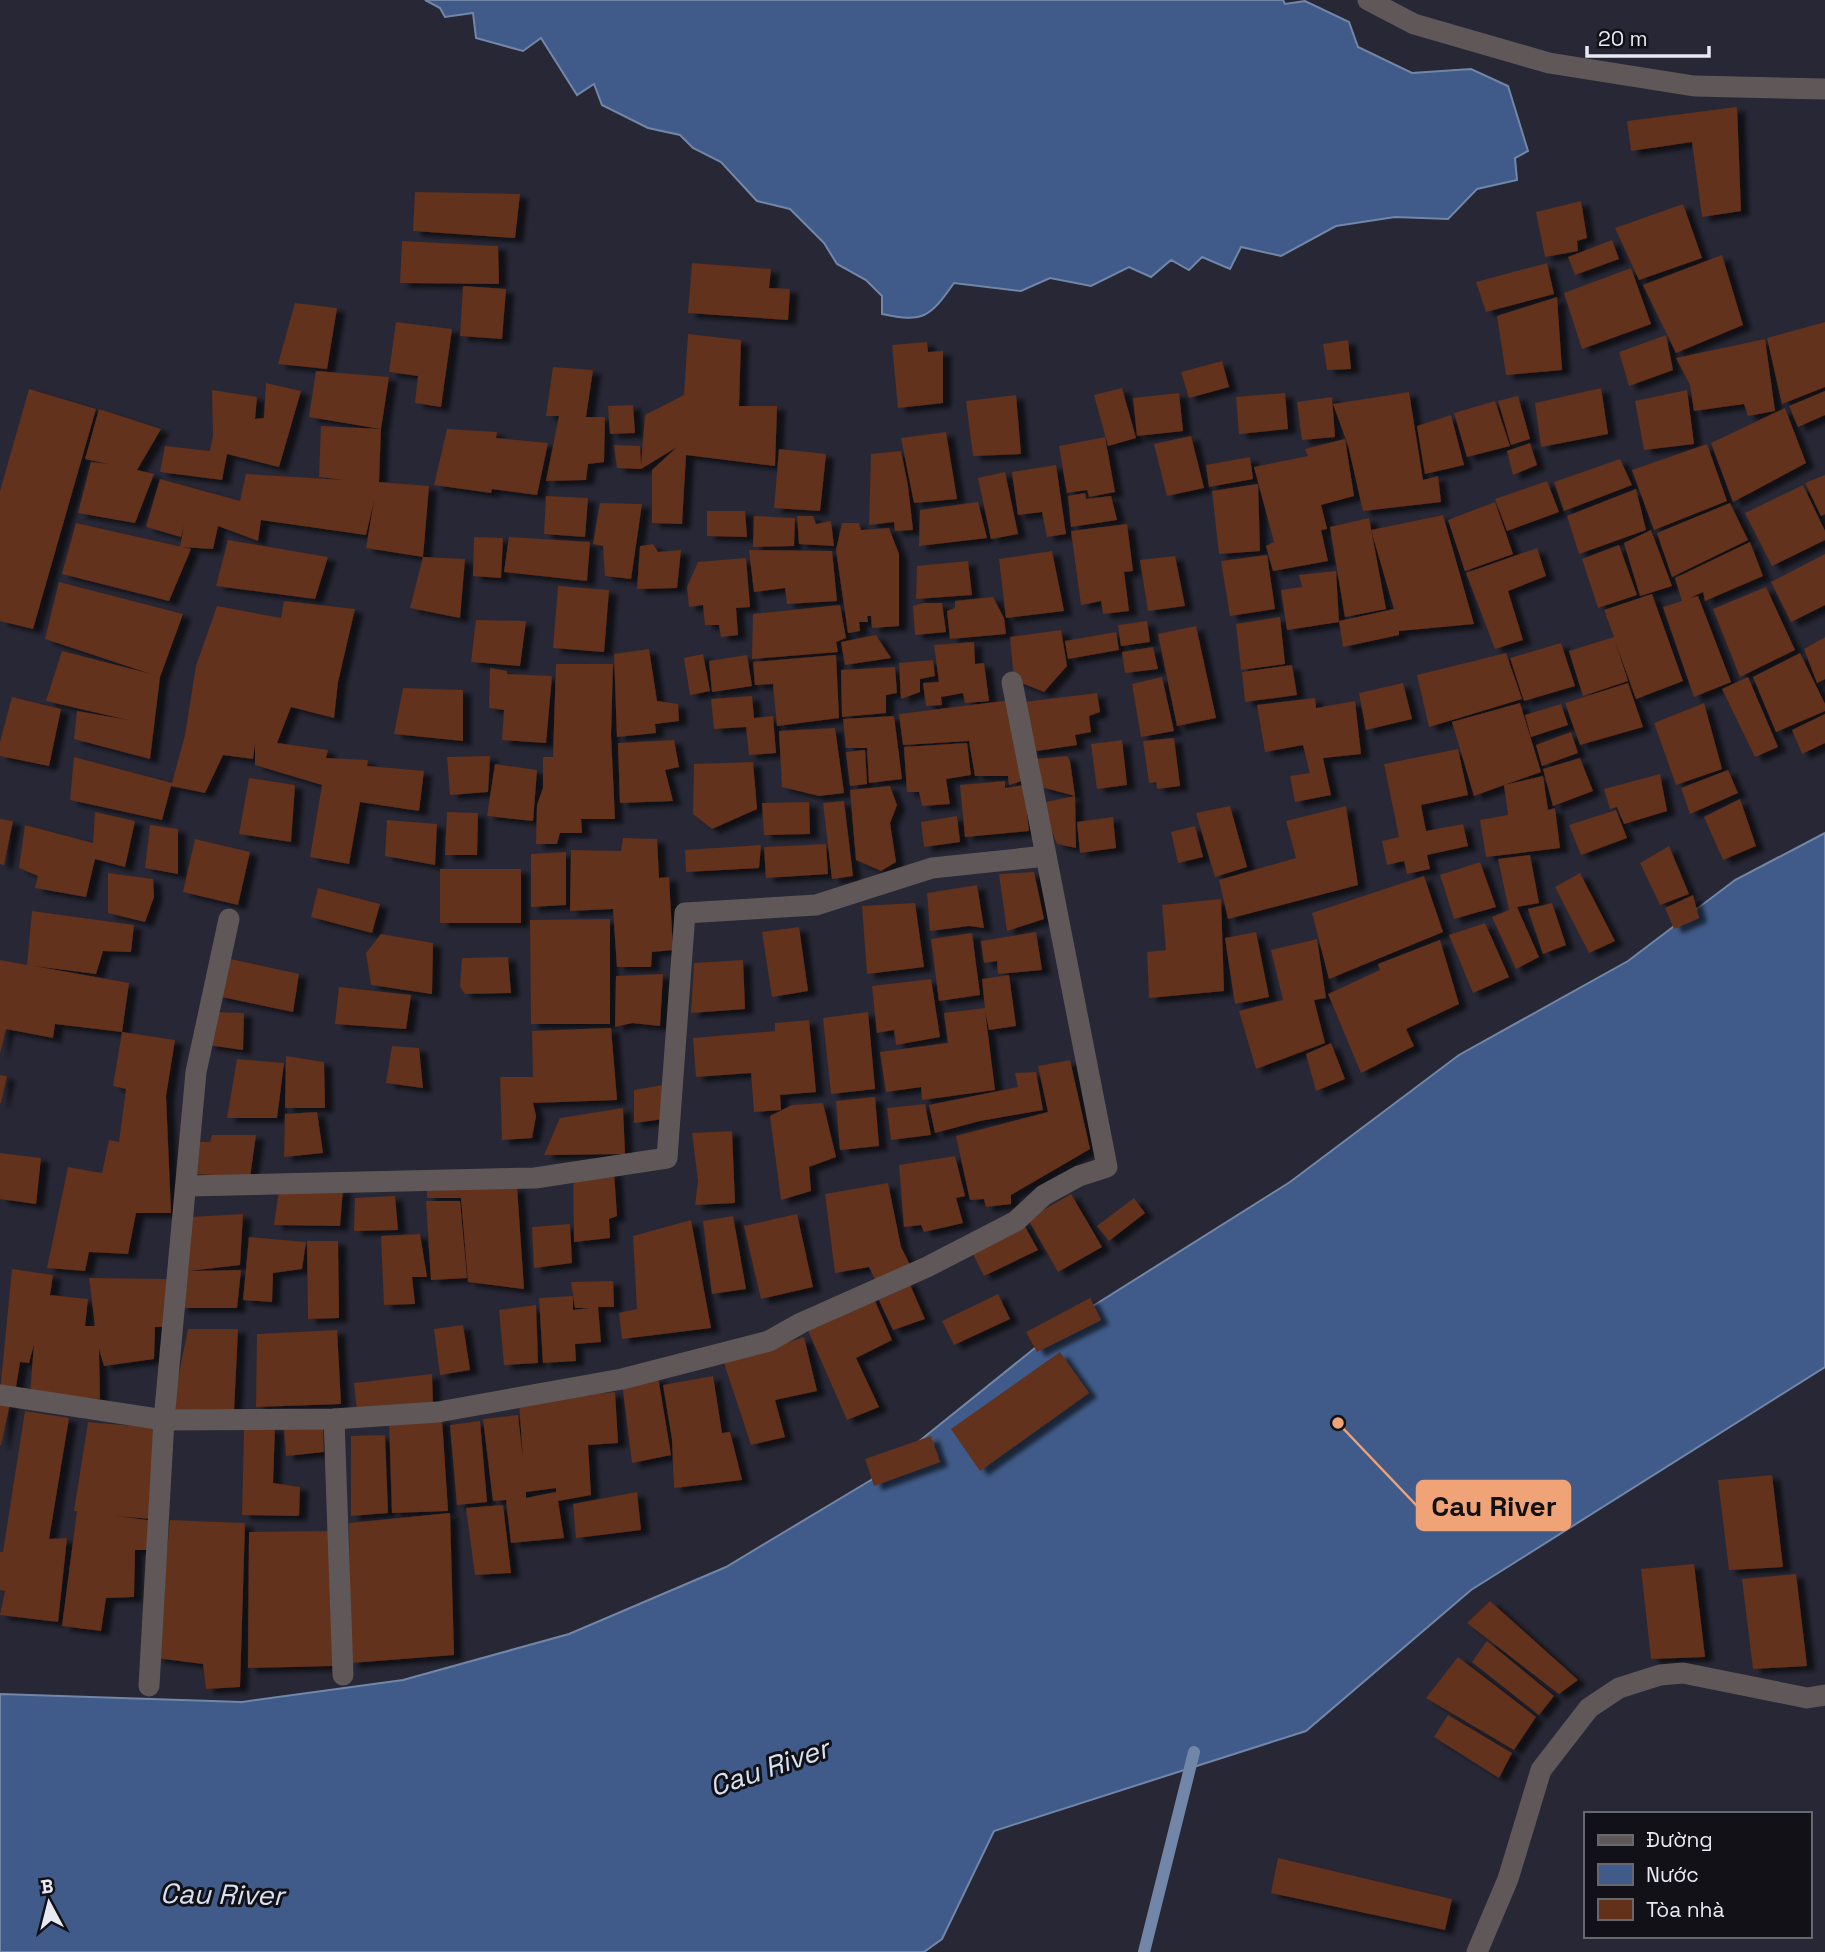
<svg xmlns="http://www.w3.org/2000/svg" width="1825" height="1952" viewBox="0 0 1825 1952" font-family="'Space Grotesk',sans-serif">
  <defs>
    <filter id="shadow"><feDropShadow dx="8" dy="4.5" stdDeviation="2" flood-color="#0009"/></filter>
  </defs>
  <rect width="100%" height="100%" fill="#272735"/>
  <!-- water -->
  <g fill="#405b89" stroke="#7286a8" stroke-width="2">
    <path d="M425 0H1283L1285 4 1305 1 1349 22 1358 47 1412 73 1471 69 1508 86 1528 151 1515 158 1517 180 1477 189 1448 219 1395 217 1336 226 1281 256 1241 247 1230 269 1202 257 1189 270 1171 260 1151 277 1129 267 1091 286 1050 278 1021 291 954 283C930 317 924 323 882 314V296L866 280 837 264 824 243 790 209 757 201 721 162 693 148 680 135 648 128 602 105 594 84 577 95 541 38 523 51 476 38 473 13 445 17 440 8Z"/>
    <polygon points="1825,833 1825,1367 1471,1590 1306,1731 994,1831 942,1939 924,1952 0,1952 0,1694 242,1702 403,1680 569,1634 726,1567 871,1480 1066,1323 1290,1182 1459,1055 1628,961 1735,880"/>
  </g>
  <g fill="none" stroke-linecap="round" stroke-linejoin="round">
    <!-- stream -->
    <polyline stroke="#7286a8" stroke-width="12" points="1144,1952 1194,1752"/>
  </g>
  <!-- building -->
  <g fill="#63301a" fill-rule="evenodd" filter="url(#shadow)">
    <polygon points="1737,107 1741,211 1702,217 1692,142 1631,151 1627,121"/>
    <polygon points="415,192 520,194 515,238 413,231"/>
    <polygon points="1581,201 1587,238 1577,241 1578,251 1545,257 1536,212"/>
    <polygon points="1683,204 1702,258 1639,280 1615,228"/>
    <polygon points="1612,240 1619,259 1575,275 1568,257"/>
    <polygon points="402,241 498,246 499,284 400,283"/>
    <polygon points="1722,255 1743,325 1676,353 1643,285"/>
    <polygon points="692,263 771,269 769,288 790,289 788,320 688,313"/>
    <polygon points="1547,263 1554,294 1486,312 1476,282"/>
    <polygon points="1631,268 1651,324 1582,349 1564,293"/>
    <polygon points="463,286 506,289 502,339 460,336"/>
    <polygon points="1557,297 1562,370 1506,375 1497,316"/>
    <polygon points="295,303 337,308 327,369 278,364"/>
    <polygon points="396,322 452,329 441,407 415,403 418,376 389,372"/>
    <polygon points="1825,322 1825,387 1782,404 1767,338"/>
    <polygon points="688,334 741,340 739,406 777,406 775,466 686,455 682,524 652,523 652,470 677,447 641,469 617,468 614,445 640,446 641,465 645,415 684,395"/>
    <polygon points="1666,335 1673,370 1629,386 1619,352"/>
    <polygon points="1765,339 1775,411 1748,416 1744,404 1694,411 1690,385 1676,358"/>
    <polygon points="1348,340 1351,369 1327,370 1323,344"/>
    <polygon points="927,342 928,352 943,351 943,403 898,408 892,345"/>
    <polygon points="1222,361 1229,387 1189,398 1181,372"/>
    <polygon points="553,367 593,370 586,417 605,417 604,462 588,464 586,480 546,481 559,416 546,416"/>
    <polygon points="316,371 389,377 381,429 309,417"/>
    <polygon points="266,383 301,391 279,467 227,454 222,480 160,472 165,446 210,451 213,436 212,390 257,397 255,419 264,418"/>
    <polygon points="1122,388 1136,438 1108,446 1094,395"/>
    <polygon points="1601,388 1608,434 1541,447 1535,403"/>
    <polygon points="29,389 96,409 33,629 0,621 0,491"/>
    <polygon points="1687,390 1694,444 1644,450 1635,401"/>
    <polygon points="1825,391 1825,415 1798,427 1789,406"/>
    <polygon points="1409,392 1423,480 1438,476 1441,502 1363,511 1348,445 1333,404"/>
    <polygon points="1179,393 1183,431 1137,436 1133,398"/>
    <polygon points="1285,393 1288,429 1239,434 1236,397"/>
    <polygon points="1016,395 1021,454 973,456 966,401"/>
    <polygon points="1518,396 1530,439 1511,445 1498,401"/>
    <polygon points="1332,397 1335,437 1302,440 1297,402"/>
    <polygon points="1495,401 1510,446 1467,457 1454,413"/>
    <polygon points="633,405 635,433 610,434 608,406"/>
    <polygon points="1785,408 1806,463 1733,502 1711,443"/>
    <polygon points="99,409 161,429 137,470 154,474 135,523 78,513 91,462 108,464 85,459"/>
    <polygon points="1451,415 1464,465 1425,474 1417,426"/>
    <polygon points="321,426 381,429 379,482 429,486 423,557 366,548 374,501 366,535 261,520 258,541 218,526 213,549 180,547 184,526 181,537 146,527 160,479 240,501 246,474 344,480 319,477"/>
    <polygon points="447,429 497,432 496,438 548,443 537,495 492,489 491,493 434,485"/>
    <polygon points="946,432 957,499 914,503 901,438"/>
    <polygon points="1191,436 1204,488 1167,496 1154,444"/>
    <polygon points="1105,437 1115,492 1089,497 1087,490 1067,493 1059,446"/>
    <polygon points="1345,439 1354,496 1321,505 1327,529 1321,530 1328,561 1273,571 1266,546 1274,542 1254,467 1308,456 1305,449"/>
    <polygon points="1530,443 1537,465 1513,475 1507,451"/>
    <polygon points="1707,444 1727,501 1654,530 1632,470"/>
    <polygon points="779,449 826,454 820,511 774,508"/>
    <polygon points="901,451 908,486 913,530 895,531 894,522 869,525 871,454"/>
    <polygon points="1250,457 1253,479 1209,487 1206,465"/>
    <polygon points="1620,459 1632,485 1564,511 1554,482"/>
    <polygon points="1056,465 1066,534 1047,537 1042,512 1018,515 1012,472"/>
    <polygon points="1005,472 1018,534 991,539 978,478"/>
    <polygon points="1825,475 1825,514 1821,516 1805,483"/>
    <polygon points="1547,481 1559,512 1507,531 1495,499"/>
    <polygon points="1258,484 1260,551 1219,554 1212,491"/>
    <polygon points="1803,485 1825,531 1825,540 1772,566 1745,513"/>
    <polygon points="1636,489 1646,530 1579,554 1567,516"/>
    <polygon points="1085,493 1086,499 1111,496 1117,520 1071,527 1068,496"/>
    <polygon points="546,496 588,498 585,537 544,534"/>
    <polygon points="978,502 987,538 919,546 920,510"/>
    <polygon points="1495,502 1513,554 1465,571 1448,520"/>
    <polygon points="600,503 642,504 631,579 605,576 603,546 593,544"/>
    <polygon points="1730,503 1748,540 1672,577 1657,533"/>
    <polygon points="707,511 745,511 747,537 707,536"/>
    <polygon points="1443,515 1474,624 1399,631 1399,635 1343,647 1339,621 1394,609 1371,530"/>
    <polygon points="754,516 795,518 794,546 753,547"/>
    <polygon points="797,516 813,516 816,524 831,521 834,546 799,544"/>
    <polygon points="1369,518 1386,609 1345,617 1330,527"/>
    <polygon points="76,523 191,549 169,601 62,574"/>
    <polygon points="842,523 859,523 861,530 889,528 899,554 899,626 872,628 871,616 867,616 868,622 859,622 860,631 848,633 836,550"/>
    <polygon points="1127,524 1133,571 1124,572 1129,611 1103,614 1101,601 1081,605 1071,531"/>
    <polygon points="1651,530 1672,586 1640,596 1624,543"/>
    <polygon points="474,537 503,538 501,578 473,576"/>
    <polygon points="509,537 590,542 587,581 504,572"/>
    <polygon points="228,540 328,557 315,599 216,586"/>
    <polygon points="1750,542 1763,576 1705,601 1703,592 1690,598 1698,596 1731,682 1694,697 1663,607 1682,601 1675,578"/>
    <polygon points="653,544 658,552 681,550 677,588 637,589 640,546"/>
    <polygon points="1619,545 1637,595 1598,608 1582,559"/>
    <polygon points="1537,548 1546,576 1508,591 1523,640 1495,649 1466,573"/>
    <polygon points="749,550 832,551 837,601 787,604 785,588 754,592"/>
    <polygon points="1052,551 1064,611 1006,618 999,559"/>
    <polygon points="1825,554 1825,605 1791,622 1771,582"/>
    <polygon points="1267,555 1275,609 1230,616 1221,561"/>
    <polygon points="1175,556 1185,606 1148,611 1140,560"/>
    <polygon points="423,557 465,559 460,618 410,608"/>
    <polygon points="746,558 750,607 736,608 738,635 721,637 719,625 705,625 703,605 689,607 687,587 698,562"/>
    <polygon points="968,561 972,595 916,599 917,566"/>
    <polygon points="1336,571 1339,622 1287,630 1281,590 1302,587 1299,575"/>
    <polygon points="59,582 183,614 160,677 150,759 74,739 77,711 128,720 46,701 62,651 151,674 45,639"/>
    <polygon points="558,586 609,590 604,652 553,648"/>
    <polygon points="1766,587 1795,650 1740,677 1713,609"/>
    <polygon points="1652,594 1683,681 1636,699 1615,641 1628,681 1583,696 1569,651 1614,637 1604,610"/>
    <polygon points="993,597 1004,618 1006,634 950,639 947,611 955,608 955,601"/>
    <polygon points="284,601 355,609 338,682 334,718 291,707 277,743 328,750 326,758 368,760 367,766 424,771 419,811 360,802 349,864 310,857 322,785 255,765 255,743 253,759 223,755 205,793 171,786 162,820 70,800 74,757 172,783 185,735 196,666 217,606 281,618"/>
    <polygon points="923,603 942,603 946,632 915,635 913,606"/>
    <polygon points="840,605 846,638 836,642 838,652 752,659 753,614"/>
    <polygon points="1280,617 1285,664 1241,670 1236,624"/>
    <polygon points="476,620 526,621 520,666 471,662"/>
    <polygon points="1147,621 1150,642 1121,646 1118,625"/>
    <polygon points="1196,626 1216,718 1177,726 1158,634"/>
    <polygon points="1061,630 1067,666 1044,692 1014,680 1010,637"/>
    <polygon points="1116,632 1119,650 1068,659 1065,641"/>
    <polygon points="876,635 891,658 845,665 841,642"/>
    <polygon points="1825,637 1825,679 1817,683 1804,649"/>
    <polygon points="974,642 975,664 984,663 989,701 965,703 963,693 941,697 942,705 926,706 923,683 939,682 934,645"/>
    <polygon points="1561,643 1575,686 1524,701 1510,658"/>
    <polygon points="1153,647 1158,669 1125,673 1122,652"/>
    <polygon points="649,649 657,701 678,704 679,721 655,724 656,733 617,737 614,654"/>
    <polygon points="1506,653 1522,699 1429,727 1417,675"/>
    <polygon points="1800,653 1825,704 1825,711 1776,732 1753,677"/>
    <polygon points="703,654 710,691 690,695 684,658"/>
    <polygon points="747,655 752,686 712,692 709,661"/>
    <polygon points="836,655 839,718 777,726 773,684 755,685 753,662"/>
    <polygon points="933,660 935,676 920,679 920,692 901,699 899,663"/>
    <polygon points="556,664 613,664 611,735 615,819 581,819 582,833 560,833 557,844 536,844 537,805 543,788 543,757 553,757"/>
    <polygon points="1292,665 1297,695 1245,702 1242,672"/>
    <polygon points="895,667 897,693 886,695 886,713 842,717 841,670"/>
    <polygon points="490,668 507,671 507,674 552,676 546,743 502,740 504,710 489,708"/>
    <polygon points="1162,677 1174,731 1141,737 1132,684"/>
    <polygon points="1748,677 1778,747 1755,757 1722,689"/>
    <polygon points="1403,683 1412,719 1366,730 1359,693"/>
    <polygon points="1628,683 1643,727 1580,745 1565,703"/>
    <polygon points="403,688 463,690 463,741 394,734"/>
    <polygon points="1097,693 1100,712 1089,716 1091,732 1075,735 1077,745 1030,752 1024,702"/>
    <polygon points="752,696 754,718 773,716 776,753 749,755 746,727 714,729 711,699"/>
    <polygon points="12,697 61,709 49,766 0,756 0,742"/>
    <polygon points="1315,698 1316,708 1355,701 1361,754 1323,758 1331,795 1295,802 1290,776 1310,773 1303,745 1265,752 1257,705"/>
    <polygon points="1012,700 1025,780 1009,785 1008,776 975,776 969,741 903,745 899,714"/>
    <polygon points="1520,703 1541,772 1504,785 1543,776 1548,810 1555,808 1560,848 1486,857 1480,820 1508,815 1504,785 1474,796 1452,722"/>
    <polygon points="1704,703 1722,769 1676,785 1654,723"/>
    <polygon points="1561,704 1568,725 1531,737 1525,715"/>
    <polygon points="1825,714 1825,743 1802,754 1792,730"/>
    <polygon points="894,716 902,779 869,783 867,748 846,748 843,719"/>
    <polygon points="835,728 844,793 819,796 782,787 779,731"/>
    <polygon points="1571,732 1578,753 1542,766 1536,745"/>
    <polygon points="1174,738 1180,786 1157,789 1156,782 1149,783 1143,741"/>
    <polygon points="674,740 679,767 665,770 673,801 620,803 618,743"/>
    <polygon points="1122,740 1127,785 1097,789 1091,744"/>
    <polygon points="967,743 971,775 946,779 950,804 922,806 919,792 907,792 904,747"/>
    <polygon points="1458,749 1468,795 1421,805 1426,831 1463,824 1468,846 1427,855 1430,869 1407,874 1404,861 1387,865 1382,841 1399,837 1384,764"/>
    <polygon points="865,750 867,784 850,786 846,752"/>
    <polygon points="490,756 488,792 450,795 447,757"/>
    <polygon points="1067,756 1070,761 1075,796 1041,787 1035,759"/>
    <polygon points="1580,758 1593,791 1553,806 1543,769"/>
    <polygon points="753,762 757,809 712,829 693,814 694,764"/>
    <polygon points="495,764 537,770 533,821 487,816"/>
    <polygon points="1728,770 1738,793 1690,814 1681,788"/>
    <polygon points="1660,774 1667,811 1624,824 1617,807 1610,809 1604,789"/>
    <polygon points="249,778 295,785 291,842 239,834"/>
    <polygon points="1005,781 1005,788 1024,785 1029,831 965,837 960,785"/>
    <polygon points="890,786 897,805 890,823 896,862 881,871 856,860 850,790"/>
    <polygon points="1075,796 1076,848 1057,844 1041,803"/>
    <polygon points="1740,799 1756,846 1723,860 1704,817"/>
    <polygon points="844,801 853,876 832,879 823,803"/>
    <polygon points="809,802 810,834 764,835 762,803"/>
    <polygon points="1230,806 1247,867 1215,877 1196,813"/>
    <polygon points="1346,806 1358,885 1228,919 1219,880 1296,858 1286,821"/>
    <polygon points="1616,810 1627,838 1581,855 1569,825"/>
    <polygon points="95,812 135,821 125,867 95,859 86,897 35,888 38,876 19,868 25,825 93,843"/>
    <polygon points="447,812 478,813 477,855 445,855"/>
    <polygon points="957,816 960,842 924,847 921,822"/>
    <polygon points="1113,817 1116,848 1080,853 1077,822"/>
    <polygon points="0,819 13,821 4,865 0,864"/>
    <polygon points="387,820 437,824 435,865 385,856"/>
    <polygon points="150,825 178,829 178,874 145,868"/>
    <polygon points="1195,826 1203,857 1178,863 1171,832"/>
    <polygon points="623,838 657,839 659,878 669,877 673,950 652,952 651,967 617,967 613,909 570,911 571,850 621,851"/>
    <polygon points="195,839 250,852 238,905 183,892"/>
    <polygon points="826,844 828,874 766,878 764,847"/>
    <polygon points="761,845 759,868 686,872 685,850"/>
    <polygon points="1669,846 1689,894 1660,905 1640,863"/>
    <polygon points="566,852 566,905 531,907 531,854"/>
    <polygon points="1530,855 1539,903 1517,907 1539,957 1516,969 1492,917 1509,910 1498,859"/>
    <polygon points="1480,862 1496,907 1454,919 1440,875"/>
    <rect x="440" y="869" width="81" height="54"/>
    <polygon points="1034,872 1044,919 1007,931 999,874"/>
    <polygon points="108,873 153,879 154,897 145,922 108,913"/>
    <polygon points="1580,873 1615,941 1589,953 1555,887"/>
    <polygon points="1424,876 1443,932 1329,979 1312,913"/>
    <polygon points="977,885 984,928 969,926 930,931 927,893"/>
    <polygon points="318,888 380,904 372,933 311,917"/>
    <polygon points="1693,895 1699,918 1674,929 1665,908"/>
    <polygon points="1221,899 1224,991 1149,998 1147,952 1166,950 1162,905"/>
    <polygon points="915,903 924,967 867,974 862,906"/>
    <polygon points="1552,903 1566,945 1543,954 1528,909"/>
    <polygon points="32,911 134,925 131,952 103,951 96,974 34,966 129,983 122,1032 55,1024 53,1038 6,1029 0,1054 0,960 27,965"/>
    <polygon points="610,919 610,1024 531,1024 530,920"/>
    <polygon points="1485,923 1509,977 1473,993 1449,935"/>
    <polygon points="799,927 808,991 772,997 762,932"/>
    <polygon points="1036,932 1042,970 998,974 997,961 984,963 981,941"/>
    <polygon points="1256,932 1269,997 1235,1004 1225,938"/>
    <polygon points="972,933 980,995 939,1001 931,939"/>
    <polygon points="381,934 433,943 432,994 371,985 366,953"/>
    <polygon points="1317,939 1326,998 1314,1000 1325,1043 1256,1069 1239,1011 1283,1000 1271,950"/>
    <polygon points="1440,940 1459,1004 1406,1029 1414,1046 1361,1073 1328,994 1380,970 1378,964"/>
    <polygon points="508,957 511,993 465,994 460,987 462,958"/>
    <polygon points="226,958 299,974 293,1012 217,996"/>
    <polygon points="743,960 745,1009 691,1013 694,963"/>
    <polygon points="663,974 660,1026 632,1023 615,1027 616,976"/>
    <polygon points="1009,975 1016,1026 989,1030 985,1011 995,1090 922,1100 921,1087 886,1092 880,1052 948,1043 944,1013 985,1008 982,979"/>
    <polygon points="931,979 940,1037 896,1045 894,1030 877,1033 872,986"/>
    <polygon points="339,987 411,995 406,1029 335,1024"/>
    <polygon points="212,1012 244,1013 243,1050 207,1045"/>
    <polygon points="868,1012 875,1089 831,1094 823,1018"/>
    <polygon points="809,1020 816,1092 780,1095 781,1110 754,1112 751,1073 696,1077 693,1038 775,1031 775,1023"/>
    <polygon points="611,1028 617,1100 533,1103 536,1116 532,1138 502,1140 500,1077 533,1077 532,1031"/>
    <polygon points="122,1032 175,1040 166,1096 171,1213 136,1213 128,1254 89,1252 85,1271 47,1268 68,1167 102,1173 109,1140 119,1142 126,1089 113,1086"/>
    <polygon points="1331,1043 1345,1079 1316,1091 1306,1054"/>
    <polygon points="392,1046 419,1048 423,1088 386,1083"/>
    <polygon points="286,1056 324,1062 325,1108 285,1108"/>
    <polygon points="237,1059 284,1063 277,1118 227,1118"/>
    <polygon points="1070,1060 1090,1149 1011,1195 1011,1204 986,1207 984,1199 970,1200 956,1136 1048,1112 1038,1066"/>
    <polygon points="1036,1072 1043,1110 980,1121 935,1133 929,1105 1018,1087 1015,1073"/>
    <polygon points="0,1075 7,1076 1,1103 0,1103"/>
    <polygon points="663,1085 664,1119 634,1123 634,1090"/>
    <polygon points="875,1097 879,1146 840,1150 836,1101"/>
    <polygon points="823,1103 836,1157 809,1167 811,1191 781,1200 770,1116 792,1105"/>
    <polygon points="925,1104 931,1135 891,1140 887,1108"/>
    <polygon points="623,1108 625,1154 544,1155 560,1118"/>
    <polygon points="317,1112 323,1153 284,1157 285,1114"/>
    <polygon points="732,1131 735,1203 695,1205 698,1181 692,1133"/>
    <polygon points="212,1135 256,1135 250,1177 193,1174 195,1142 210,1142"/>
    <polygon points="0,1153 41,1158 36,1204 0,1199"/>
    <polygon points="955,1156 965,1196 956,1198 963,1223 924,1232 921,1225 904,1227 899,1165"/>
    <polygon points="614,1172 617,1216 609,1219 610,1238 574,1242 573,1174"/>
    <polygon points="888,1183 901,1247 912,1269 878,1285 869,1267 835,1273 825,1194"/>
    <polygon points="517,1187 524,1289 468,1282 461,1198 427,1198 427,1189"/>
    <polygon points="343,1189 340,1226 274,1225 279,1190"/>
    <polygon points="1071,1194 1102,1247 1058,1272 1028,1219"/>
    <polygon points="395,1196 398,1230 354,1231 355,1198"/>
    <polygon points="1134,1198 1145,1213 1109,1241 1097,1226"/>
    <polygon points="426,1201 460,1201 467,1278 431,1280"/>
    <polygon points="243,1214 240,1265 189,1271 241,1270 237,1308 180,1308 190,1217"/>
    <polygon points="797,1214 813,1287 761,1299 744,1226"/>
    <polygon points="733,1216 746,1289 712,1294 703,1221"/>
    <polygon points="691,1220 711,1328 622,1339 619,1313 637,1309 633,1236"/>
    <polygon points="1022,1221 1038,1250 984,1276 970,1248"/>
    <polygon points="570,1224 572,1263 534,1268 532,1227"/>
    <polygon points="420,1234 427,1277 412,1277 415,1304 384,1305 381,1236"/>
    <polygon points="249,1237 306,1242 302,1269 273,1273 272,1302 243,1300"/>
    <polygon points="307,1241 338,1241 339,1318 308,1319"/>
    <polygon points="12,1269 53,1275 50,1295 88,1299 85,1326 95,1326 89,1278 170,1279 168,1327 155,1327 154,1359 104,1366 99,1349 100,1399 30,1394 34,1344 29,1363 20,1362 15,1393 0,1392"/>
    <polygon points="908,1280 925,1319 893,1330 876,1294"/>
    <polygon points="613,1281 614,1307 598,1307 601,1342 575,1344 576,1361 543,1363 539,1298 573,1296 573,1310 590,1308 575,1308 571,1282"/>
    <polygon points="872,1294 892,1340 856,1358 879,1407 847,1420 806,1326"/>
    <polygon points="998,1294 1010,1319 954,1345 942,1321"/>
    <polygon points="1090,1298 1101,1320 1037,1352 1026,1332"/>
    <polygon points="536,1305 538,1363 504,1365 499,1310"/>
    <polygon points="463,1325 470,1370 440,1375 434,1329"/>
    <polygon points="188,1329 238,1329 234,1412 171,1413"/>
    <polygon points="337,1330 341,1404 256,1407 257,1334"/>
    <polygon points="804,1337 817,1391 775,1400 785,1437 751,1445 724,1363"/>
    <polygon points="1060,1352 1089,1393 980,1471 951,1429"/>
    <polygon points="432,1374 433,1405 357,1412 354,1383"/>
    <polygon points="713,1376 722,1433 730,1432 742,1480 674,1488 672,1439 663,1385"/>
    <polygon points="658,1377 671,1455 632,1463 622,1383"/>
    <path d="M615 1392 618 1443 588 1445 591 1495 558 1501 564 1538 511 1543 506 1500 493 1501 483 1419 518 1415 523 1459 519 1402ZM556 1488V1492L526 1498V1492Z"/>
    <polygon points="0,1402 10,1404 1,1445 0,1445"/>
    <polygon points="25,1411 69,1418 49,1539 67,1538 58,1622 0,1615 5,1591 0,1590 0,1552 3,1552"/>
    <polygon points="442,1419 448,1511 392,1513 389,1421"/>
    <polygon points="480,1421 487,1502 457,1505 450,1425"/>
    <polygon points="88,1422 158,1428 151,1519 116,1516 155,1521 153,1550 135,1550 134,1597 106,1598 101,1631 62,1626 77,1511 74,1511"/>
    <polygon points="323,1426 324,1452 286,1456 284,1429"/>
    <polygon points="275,1427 273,1483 300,1487 299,1516 242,1515 244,1430"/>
    <polygon points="385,1435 388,1513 351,1516 351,1436"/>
    <polygon points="931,1436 940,1462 874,1486 865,1459"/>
    <polygon points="1772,1475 1783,1567 1729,1570 1718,1480"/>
    <polygon points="637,1492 641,1530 576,1538 573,1504"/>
    <polygon points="503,1505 511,1573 475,1575 466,1508"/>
    <polygon points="450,1513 454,1655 351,1663 349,1523"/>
    <polygon points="170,1520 245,1523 240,1687 206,1689 203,1664 156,1658"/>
    <polygon points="335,1531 333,1666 248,1668 249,1532"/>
    <polygon points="1694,1564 1705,1657 1651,1659 1641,1569"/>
    <polygon points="1796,1574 1807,1666 1753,1669 1742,1579"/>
    <polygon points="1490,1601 1578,1680 1559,1694 1467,1623"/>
    <polygon points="1487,1641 1554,1696 1539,1715 1472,1662"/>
    <polygon points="1458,1657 1536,1717 1514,1750 1426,1698"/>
    <polygon points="1448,1715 1512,1753 1499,1778 1434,1737"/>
    <polygon points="1278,1858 1452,1899 1445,1930 1271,1893"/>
  </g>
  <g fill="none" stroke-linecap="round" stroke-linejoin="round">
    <!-- minor -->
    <g stroke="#605758" stroke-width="21">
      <polyline points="1368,0 1414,24 1549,63 1694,86 1825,89"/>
      <polyline points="187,1186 535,1178 667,1158 685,913 816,905 932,868 1046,856"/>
      <polyline points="0,1395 164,1420 334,1419 438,1412 622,1379 769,1341 801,1323 927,1267 1016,1221 1044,1195 1079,1176 1107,1167 1012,682"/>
      <polyline points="334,1419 343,1675"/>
      <polyline points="149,1686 164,1420 196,1072 229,919"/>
      <polyline points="1477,1952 1508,1879 1541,1770 1589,1708 1619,1688 1660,1675 1683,1673 1807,1698 1825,1695"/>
    </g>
  </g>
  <g text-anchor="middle" stroke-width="6" stroke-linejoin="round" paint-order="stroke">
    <!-- water labels -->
    <g font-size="28" font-style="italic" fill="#d8e1f0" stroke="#111117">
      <text transform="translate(769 1767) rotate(-19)" y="10">Cau River</text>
      <text transform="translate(222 1894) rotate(1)" y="10">Cau River</text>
    </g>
  </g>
  <!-- callouts -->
  <path fill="none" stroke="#efa376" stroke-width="2.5" d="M1338 1423L1417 1506"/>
  <circle fill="#efa376" stroke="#111117" stroke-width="2.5" cx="1338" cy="1423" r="7"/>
  <rect fill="#efa376" stroke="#efa376" stroke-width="2.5" x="1417" y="1481" width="153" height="49" rx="7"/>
  <g font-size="28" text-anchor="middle" font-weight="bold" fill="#111">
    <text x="1494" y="1516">Cau River</text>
  </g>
  <!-- legend -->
  <rect x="1584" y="1812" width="228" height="126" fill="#111117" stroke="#67676f" stroke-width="2"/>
  <rect x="1598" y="1835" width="35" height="10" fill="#605758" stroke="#67676f" stroke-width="2"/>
  <text x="1646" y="1847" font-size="21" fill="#e8e9f2">Đường</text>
  <rect x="1598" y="1864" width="35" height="21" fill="#405b89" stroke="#67676f" stroke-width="2"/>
  <text x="1646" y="1882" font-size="21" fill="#e8e9f2">Nước</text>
  <rect x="1598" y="1899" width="35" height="21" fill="#63301a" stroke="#67676f" stroke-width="2"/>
  <text x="1646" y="1917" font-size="21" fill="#e8e9f2">Tòa nhà</text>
  <!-- north arrow -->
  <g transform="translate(49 1903) rotate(353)" stroke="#111117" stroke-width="5" paint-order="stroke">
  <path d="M0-5L12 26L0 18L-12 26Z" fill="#e8e9f2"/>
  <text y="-10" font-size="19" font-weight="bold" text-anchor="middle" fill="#e8e9f2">B</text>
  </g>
  <!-- scale -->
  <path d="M1587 46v10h122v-10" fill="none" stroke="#e8e9f2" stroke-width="3.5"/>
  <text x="1598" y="46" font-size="21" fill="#e8e9f2" stroke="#111117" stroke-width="5" paint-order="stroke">20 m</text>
</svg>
